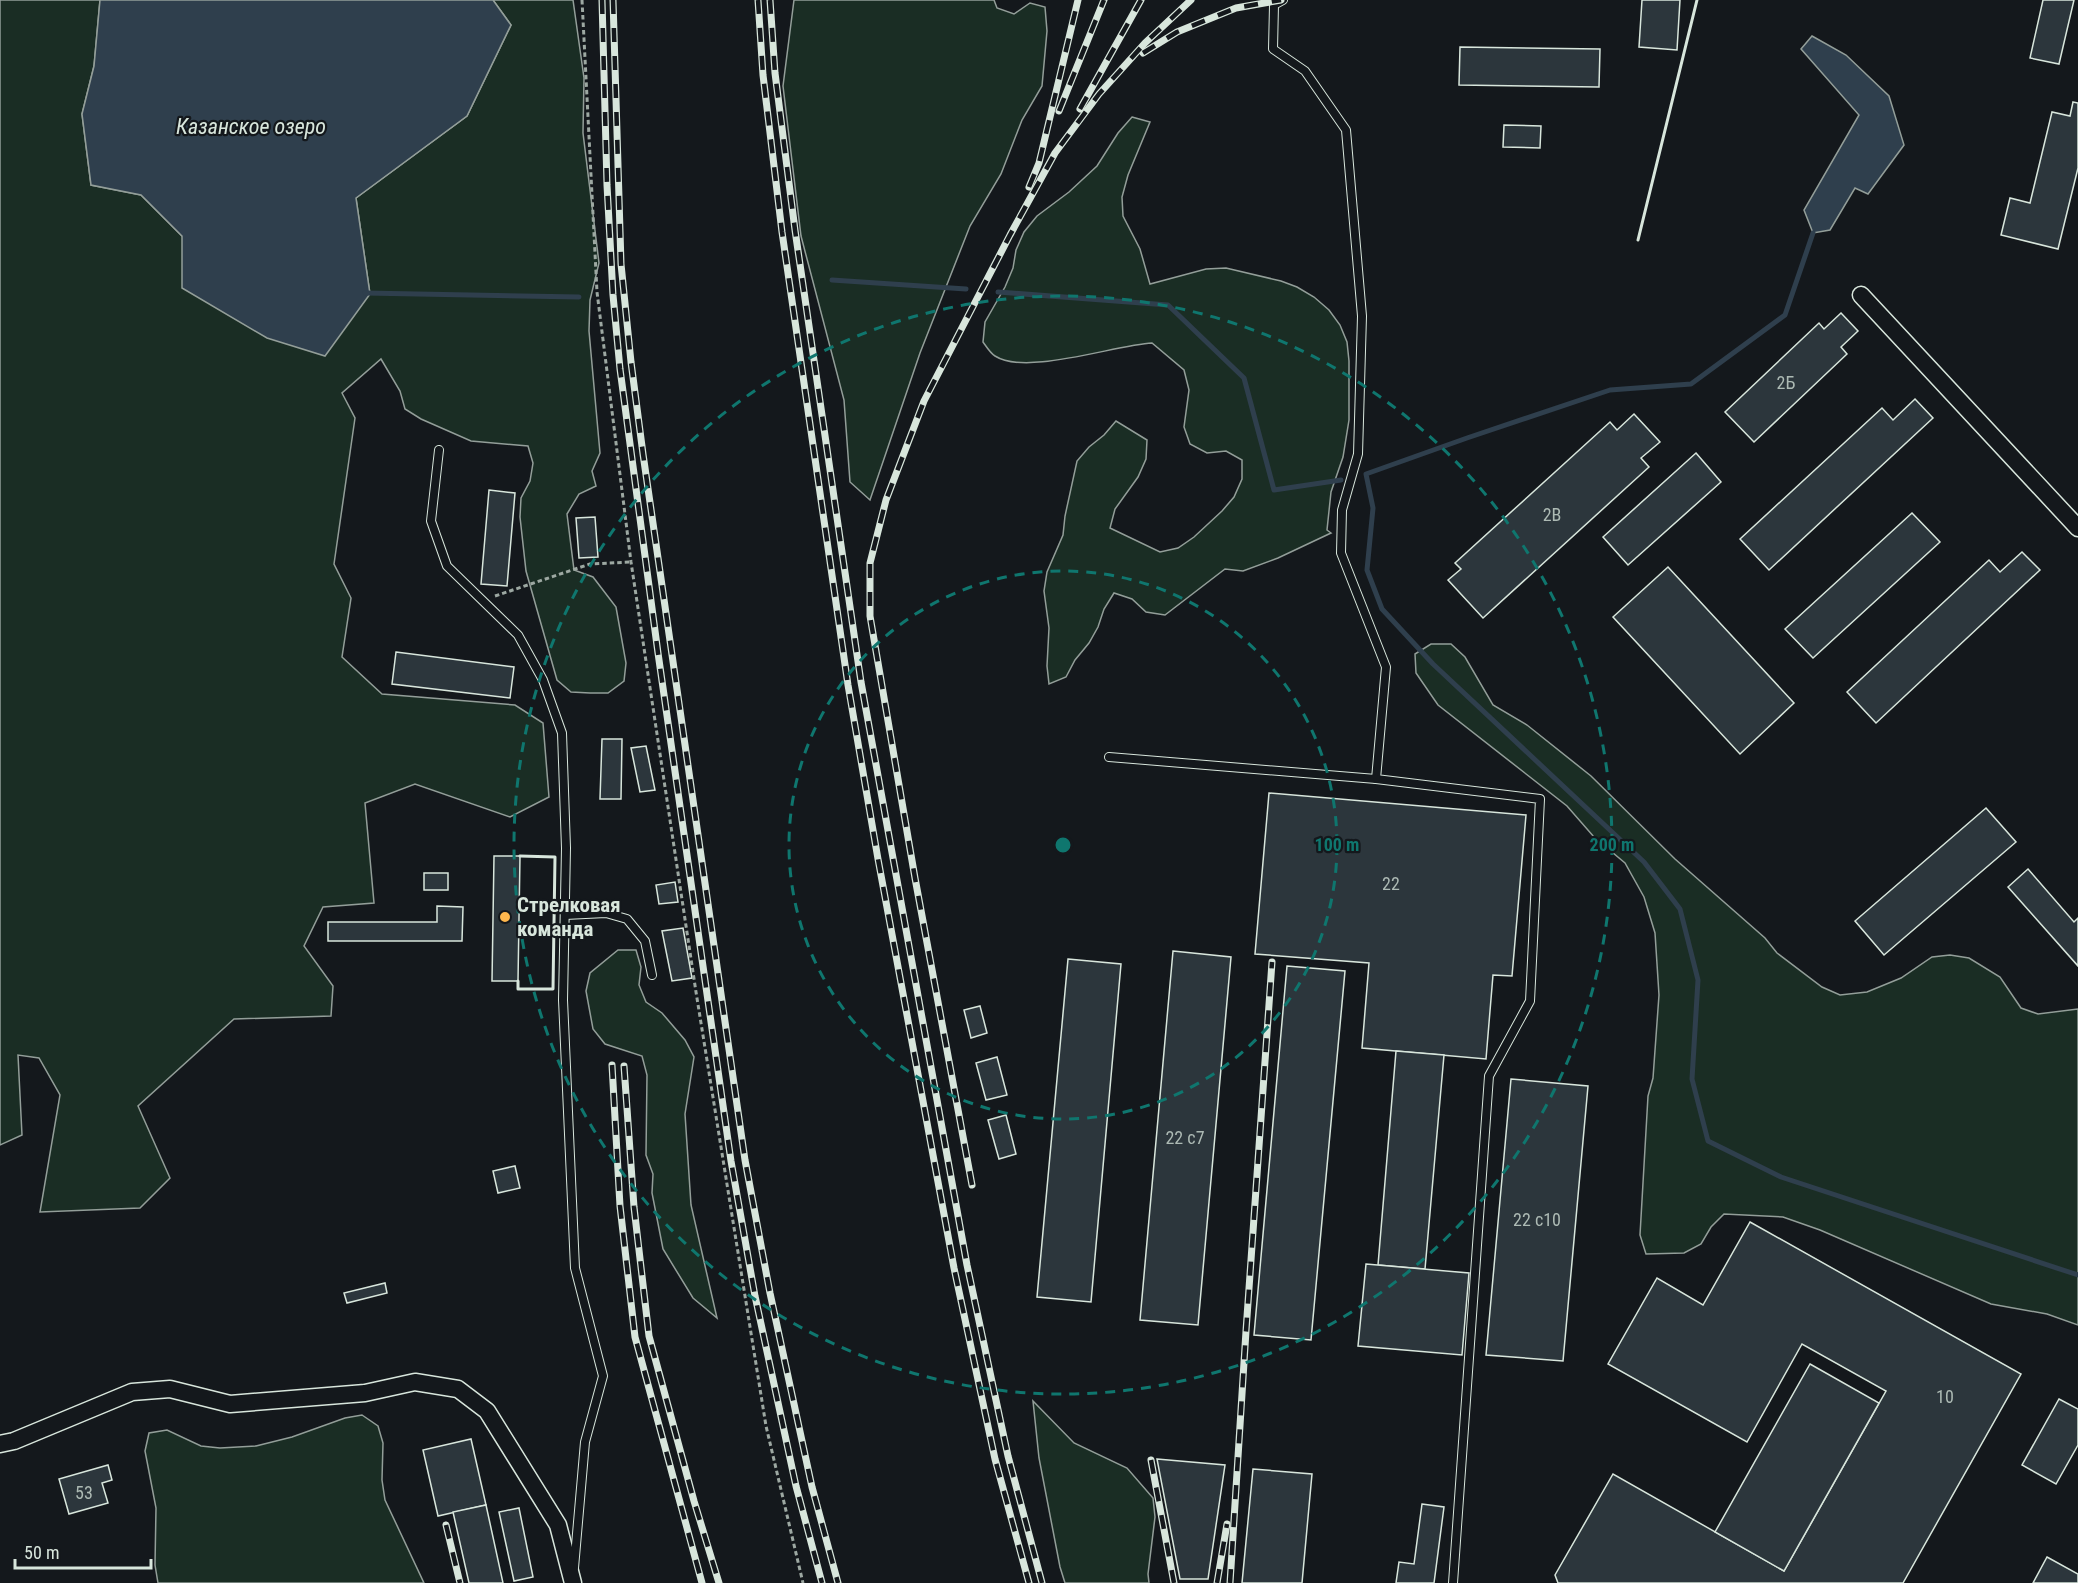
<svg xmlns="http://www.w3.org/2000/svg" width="2078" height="1583" viewBox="0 0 2078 1583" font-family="'Roboto Condensed',sans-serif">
  <rect width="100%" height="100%" fill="#14181c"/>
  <!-- green -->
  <g fill="#1a2d24" stroke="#939e99" stroke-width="1.5">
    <polygon points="0,0 100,0 94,66 82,114 91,185 141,195 182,236 370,294 356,198 467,116 511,25 493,0 573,0 584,78 583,133 599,263 590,300 589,331 600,453 592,471 596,486 579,494 567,514 574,570 593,577 616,607 626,663 624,681 608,693 590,693 571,692 557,680 526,571 520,517 521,498 530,481 533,463 528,446 471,441 421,419 405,409 400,391 381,359 342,393 355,418 334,564 351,598 342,657 382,694 515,705 543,723 549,797 510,817 415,784 365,803 374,903 323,907 304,946 333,986 331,1016 234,1019 138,1106 170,1178 140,1208 40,1212 60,1095 39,1058 18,1055 22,1135 0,1145"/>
    <polygon points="794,0 994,0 997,8 1014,14 1030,3 1045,7 1047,31 1042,86 1022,120 1001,174 970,226 920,353 870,500 850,482 844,400 801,236 783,86"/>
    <path d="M1132 117 1150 122 1128 175 1122 197 1123 216 1140 249 1150 284 1206 269 1226 268 1281 281 1297 287 1314 297 1329 310 1340 325 1347 342 1349 361V420L1343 457 1331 492 1327 530 1331 533 1278 558 1243 571 1225 569 1165 615 1146 612 1132 599 1114 593 1104 609 1098 627 1089 643 1075 660 1066 677 1049 684 1047 666 1049 628 1044 591 1047 572 1063 535 1065 516 1077 461 1089 447 1104 435 1116 421 1147 440 1146 459 1138 477 1115 509 1110 528 1160 552 1178 548 1194 537 1222 511 1234 497 1242 479V460L1226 451 1207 453 1190 444 1184 427 1189 390 1184 370 1152 343C1115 345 1026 376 995 356 990 353 986 346 983 342L985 322 1005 287 1013 268 1016 250 1024 232 1037 216 1069 192 1097 166 1118 133Z"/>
    <polygon points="1431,644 1451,644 1465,657 1493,705 1527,725 1591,776 1675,859 1765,938 1777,953 1822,987 1840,995 1867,992 1901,978 1932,957 1950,955 1969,958 2000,977 2021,1008 2038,1014 2078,1009 2078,1325 2047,1314 1991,1304 1820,1230 1783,1217 1724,1214 1711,1227 1701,1244 1684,1253 1646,1254 1640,1235 1648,1096 1653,1078 1659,995 1655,933 1644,897 1625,863 1594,837 1567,806 1438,705 1416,673 1415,654"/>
    <polygon points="618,950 636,950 641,967 639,985 646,1002 662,1013 685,1040 694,1057 685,1114 691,1205 717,1318 693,1298 663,1249 652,1193 653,1174 646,1155 647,1075 642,1056 605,1044 593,1029 586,991 590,973"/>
    <polygon points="1033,1401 1074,1443 1127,1468 1153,1498 1155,1517 1148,1574 1149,1583 1065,1583 1060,1567 1039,1458"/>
    <polygon points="362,1415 378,1426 383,1443 382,1480 385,1500 424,1583 158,1583 155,1565 156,1508 145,1451 149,1433 167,1430 201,1446 220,1448 256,1446 292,1437 345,1418"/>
  </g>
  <!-- water -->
  <g fill="#2f3f4d" stroke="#939e99" stroke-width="1.5">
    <polygon points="100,0 493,0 511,25 467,116 356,198 370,294 325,356 267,338 182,288 182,236 141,195 91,185 82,114 94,66"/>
    <polygon points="1812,36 1846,55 1889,96 1904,145 1868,194 1855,188 1830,230 1813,233 1804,210 1859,115 1801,49"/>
  </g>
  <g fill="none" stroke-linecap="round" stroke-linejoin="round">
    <!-- stream -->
    <g stroke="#2f3f4d" stroke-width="5">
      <polyline points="1813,233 1785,315 1691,384 1610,390 1467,438 1366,474 1373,508 1367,570 1382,609 1433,664 1644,862 1680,909 1698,980 1692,1079 1708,1141 1781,1177 2078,1275"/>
      <polyline points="832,280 966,289"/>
      <polyline points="998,292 1168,305 1244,378 1274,490 1341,480"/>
      <polyline points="365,293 579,297"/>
    </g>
  </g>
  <!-- building -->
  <g fill="#2c363c" stroke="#d8e6dc" stroke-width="1.5">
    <polygon points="1642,0 1680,0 1677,50 1639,47"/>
    <polygon points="2043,0 2074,0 2059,64 2030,58"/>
    <polygon points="1460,47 1600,49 1599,87 1459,85"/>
    <polygon points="2073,102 2078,103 2078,168 2058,249 2001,235 2010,198 2030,203 2052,112 2070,116"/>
    <polygon points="1504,125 1541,126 1540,148 1503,147"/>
    <polygon points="1841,313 1858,331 1841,347 1847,354 1754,442 1725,412 1819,323 1824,329"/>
    <polygon points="1915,399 1933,418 1769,570 1740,539 1882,408 1893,420"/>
    <polygon points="1634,414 1660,442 1641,458 1649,467 1483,618 1448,580 1461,569 1455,563 1610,422 1617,430"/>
    <polygon points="1696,453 1721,482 1628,565 1603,537"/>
    <polygon points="489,490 515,493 507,586 481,584"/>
    <polygon points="1912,513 1940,542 1813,658 1785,629"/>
    <polygon points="595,517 598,557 579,558 576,518"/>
    <polygon points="2022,552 2040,570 1876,723 1847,692 1989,560 2000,572"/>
    <polygon points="1668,567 1794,703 1740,754 1613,617"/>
    <polygon points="396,652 514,667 510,698 392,684"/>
    <polygon points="602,739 622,739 621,799 600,799"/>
    <polygon points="646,746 655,790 640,792 631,748"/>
    <polygon points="1269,793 1526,815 1512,976 1493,975 1486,1059 1362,1048 1369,963 1255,954"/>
    <polygon points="1986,808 2016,842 1884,955 1855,921"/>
    <polygon points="494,856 520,856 518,981 492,981"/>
    <polygon points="2028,869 2074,922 2078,918 2078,966 2008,887"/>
    <rect x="424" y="873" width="24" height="17"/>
    <polygon points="675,882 678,902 659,904 656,885"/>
    <polygon points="437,906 463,907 462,941 328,941 328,922 437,922"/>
    <polygon points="683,928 692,978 672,981 662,931"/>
    <polygon points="1173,951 1231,957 1198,1325 1140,1320"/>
    <polygon points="1068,959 1121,964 1091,1302 1037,1297"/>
    <polygon points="1287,966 1345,971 1311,1340 1254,1335"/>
    <polygon points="980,1006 987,1033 971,1038 964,1010"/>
    <polygon points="1396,1051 1444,1055 1425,1269 1378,1265"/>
    <polygon points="997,1057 1007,1095 986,1100 976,1063"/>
    <polygon points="1511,1079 1588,1086 1563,1361 1486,1355"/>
    <polygon points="1006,1115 1016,1154 999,1159 988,1120"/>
    <polygon points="515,1166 520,1188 498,1193 493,1171"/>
    <polygon points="1750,1222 2021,1374 1903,1583 1558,1583 1555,1575 1613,1474 1784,1571 1886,1391 1802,1344 1747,1442 1608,1364 1657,1278 1703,1305"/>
    <polygon points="1366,1264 1469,1273 1462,1355 1358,1346"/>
    <polygon points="385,1283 387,1293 347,1303 344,1293"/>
    <polygon points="1810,1364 1879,1403 1784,1571 1715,1532"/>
    <polygon points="2059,1399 2078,1409 2078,1445 2056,1484 2022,1465"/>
    <polygon points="471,1439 486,1505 438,1516 423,1450"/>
    <polygon points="1157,1459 1225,1465 1208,1579 1180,1579"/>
    <polygon points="108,1465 112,1480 102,1483 108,1503 69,1514 59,1479"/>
    <polygon points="1253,1469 1312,1474 1302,1583 1242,1583"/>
    <polygon points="1422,1504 1444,1507 1434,1583 1396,1583 1399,1562 1414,1564"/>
    <polygon points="486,1505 503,1583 469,1583 453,1512"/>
    <polygon points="519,1508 533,1577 514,1581 499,1512"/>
    <polygon points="2047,1557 2078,1574 2078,1583 2033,1583"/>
  </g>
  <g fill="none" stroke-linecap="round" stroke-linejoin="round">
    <defs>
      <g id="lane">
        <polyline points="1283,0 1274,5 1273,49 1305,71 1346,130 1362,316 1358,454 1342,510 1341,553 1386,667 1376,779 1540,799 1530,1001 1489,1076 1453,1583"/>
        <polyline points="439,450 431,521 447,566 518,635 543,680 562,733 566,848 563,1000 575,1268 603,1376 585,1442 574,1568"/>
        <polyline points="1109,757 1376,779"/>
        <polyline points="565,915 606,913 627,919 645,941 652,975"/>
      </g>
      <g id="street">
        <polyline points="1861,295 2078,528"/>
        <polyline points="0,1444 14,1441 132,1392 170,1389 230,1404 365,1393 415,1382 458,1389 487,1411 558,1525 573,1583"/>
      </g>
    </defs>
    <!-- lane casing -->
    <use href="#lane" stroke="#d8e6dc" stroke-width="10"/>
    <!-- street casing -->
    <use href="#street" stroke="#d8e6dc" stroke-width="19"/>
    <!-- path -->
    <g stroke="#9da8a2" stroke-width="3" stroke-dasharray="4.5 3" stroke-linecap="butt">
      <polyline points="582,0 597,292 631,562 696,992 766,1426 803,1583"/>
      <polyline points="495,596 590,564 631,562"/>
    </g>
    <!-- lane -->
    <use href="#lane" stroke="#14181c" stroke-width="8"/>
    <!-- street -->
    <use href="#street" stroke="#14181c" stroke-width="16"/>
    <defs>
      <g id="rail">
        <polyline points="602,0 607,185 613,295 620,369 658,653 731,1161 755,1296 796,1486 822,1583"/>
        <polyline points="613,0 621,264 631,362 643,454 745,1160 770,1293 812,1487 838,1583"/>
        <polyline points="758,0 763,75 782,232 848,685 878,859 954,1268 995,1459 1029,1583"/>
        <polyline points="770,0 775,73 795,230 861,682 967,1265 1008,1456 1042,1583"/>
        <polyline points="1143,53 1177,32 1236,8 1281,0"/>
        <polyline points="1080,109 1141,0"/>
        <polyline points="1059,111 1104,0"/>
        <polyline points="1029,187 1039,163 1078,0"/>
        <polyline points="612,1065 620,1206 635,1337 702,1583"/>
        <polyline points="624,1066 634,1207 649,1336 694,1501 719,1583"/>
        <polyline points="972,1185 915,878 870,616 870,563 886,500 924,401 1010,235 1055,153 1099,94 1145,43 1191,0"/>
        <polyline points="1151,1460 1174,1583"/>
        <polyline points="446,1525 460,1583"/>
        <polyline points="1217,1583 1227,1524"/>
        <polyline points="1230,1583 1246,1331 1272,962"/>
      </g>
    </defs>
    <!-- rail casing -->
    <use href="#rail" stroke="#d8e6dc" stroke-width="7"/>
    <!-- rail -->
    <use href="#rail" stroke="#14181c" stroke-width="4.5" stroke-dasharray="14" stroke-linecap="butt"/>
    <!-- wall -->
    <g stroke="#d8e6dc" stroke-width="3">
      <polyline points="1638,240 1697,0"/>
      <polyline points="518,981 518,989 553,989 555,857 520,856"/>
    </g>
  </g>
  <!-- distance rings -->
  <g fill="none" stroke="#0f766e" stroke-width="3" stroke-dasharray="10 8">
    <circle cx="1063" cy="845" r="274"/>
    <circle cx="1063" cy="845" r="549"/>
  </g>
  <!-- markers -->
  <circle fill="#ffb74d" stroke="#14181c" stroke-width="2" cx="505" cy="917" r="6"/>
  <g text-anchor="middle" stroke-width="4.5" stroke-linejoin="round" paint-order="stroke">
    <!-- number labels -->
    <g font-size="18" fill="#adbab4">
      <text x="1786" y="389">2Б</text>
      <text x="1552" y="521">2В</text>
      <text x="1391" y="890">22</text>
      <text x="1185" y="1144">22 с7</text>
      <text x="1537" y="1226">22 с10</text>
      <text x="1945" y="1403">10</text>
      <text x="84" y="1499">53</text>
    </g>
    <!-- poi labels -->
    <g font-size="21" font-weight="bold" fill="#d8e6dc" stroke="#14181c" text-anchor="start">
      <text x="517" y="912">Стрелковая<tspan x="517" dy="24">команда</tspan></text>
    </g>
    <!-- water labels -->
    <g font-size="22" font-style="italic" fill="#d8e6dc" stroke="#14181c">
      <text x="251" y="134">Казанское озеро</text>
    </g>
  </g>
  <circle cx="1063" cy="845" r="9" fill="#0f766e" stroke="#14181c" stroke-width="3"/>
  <g font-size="18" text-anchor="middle" font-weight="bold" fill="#0f766e" stroke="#14181c" stroke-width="4.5" stroke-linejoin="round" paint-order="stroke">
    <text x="1337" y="851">100 m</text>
    <text x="1612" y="851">200 m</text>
  </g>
  <!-- scale -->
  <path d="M15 1559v9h136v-9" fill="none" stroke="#d8e6dc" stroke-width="3"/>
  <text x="24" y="1559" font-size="18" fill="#d8e6dc" stroke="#14181c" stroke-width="4.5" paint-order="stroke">50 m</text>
</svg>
